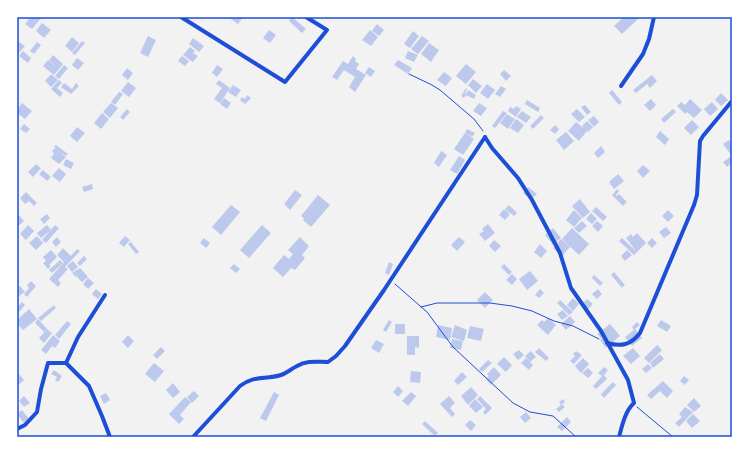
<svg xmlns="http://www.w3.org/2000/svg" width="749" height="454" viewBox="0 0 749 454" font-family="Barlow,sans-serif">
  <rect width="100%" height="100%" fill="#f2f2f2"/>
  <!-- building -->
  <g fill="#bdc9ec">
    <polygon points="31,17 42,17 32,29 25,24"/>
    <polygon points="228,17 243,17 238,24"/>
    <polygon points="292,17 306,29 302,33 289,21"/>
    <polygon points="624,17 640,17 622,34 614,26"/>
    <polygon points="42,23 51,30 44,38 36,31"/>
    <polygon points="377,24 384,30 379,36 372,31"/>
    <polygon points="269,30 276,35 270,43 263,38"/>
    <polygon points="370,30 378,37 371,46 362,40"/>
    <polygon points="413,31 419,36 410,48 404,44"/>
    <polygon points="148,36 156,40 148,57 140,53"/>
    <polygon points="422,36 429,41 418,54 411,49"/>
    <polygon points="72,37 79,43 72,52 65,46"/>
    <polygon points="193,38 204,46 199,52 189,44"/>
    <polygon points="82,41 85,43 75,55 72,53"/>
    <polygon points="19,42 25,46 18,54 17,44"/>
    <polygon points="37,42 41,45 34,54 30,51"/>
    <polygon points="429,43 439,50 431,62 421,54"/>
    <polygon points="190,47 195,51 193,53 198,56 193,62 183,55"/>
    <polygon points="23,51 31,58 28,63 19,56"/>
    <polygon points="408,51 418,55 414,62 405,58"/>
    <polygon points="53,55 63,64 54,75 43,66 48,60 56,67 49,60"/>
    <polygon points="182,56 189,61 185,66 178,61"/>
    <polygon points="353,56 356,59 355,61 359,64 356,69 366,75 355,92 349,87 355,77 344,70 337,80 332,77 343,61 348,64"/>
    <polygon points="77,58 84,63 78,70 72,65"/>
    <polygon points="398,60 412,68 408,74 394,65"/>
    <polygon points="466,64 476,72 466,84 456,76"/>
    <polygon points="64,65 68,68 59,79 55,76"/>
    <polygon points="217,65 223,69 217,77 212,73"/>
    <polygon points="369,67 375,71 371,77 365,73"/>
    <polygon points="127,68 133,73 128,80 122,75"/>
    <polygon points="504,70 511,76 506,81 500,74"/>
    <polygon points="444,72 452,78 446,86 437,80"/>
    <polygon points="51,74 58,80 51,87 45,81"/>
    <polygon points="652,75 657,81 650,88 647,84 636,93 633,90"/>
    <polygon points="473,79 482,86 476,93 468,85"/>
    <polygon points="59,80 62,83 57,88 63,93 60,97 51,89"/>
    <polygon points="219,80 230,88 220,103 214,99 222,88 216,84"/>
    <polygon points="128,82 136,88 129,97 121,91"/>
    <polygon points="64,83 72,89 76,83 79,86 71,94 61,87"/>
    <polygon points="487,84 495,90 488,99 480,93"/>
    <polygon points="233,85 241,90 236,97 228,92"/>
    <polygon points="501,86 506,89 500,97 495,94"/>
    <polygon points="466,88 467,89 465,93 466,94 468,90 476,95 474,99 466,95 464,98 461,96"/>
    <polygon points="612,90 622,102 619,105 609,93"/>
    <polygon points="119,92 123,94 115,105 111,102"/>
    <polygon points="721,93 728,100 721,106 715,100"/>
    <polygon points="247,95 251,98 245,104 240,100 242,97 245,99"/>
    <polygon points="224,98 231,103 227,109 220,104"/>
    <polygon points="651,99 656,105 650,111 644,105"/>
    <polygon points="690,99 702,110 694,118 687,112 685,114 677,106 681,102 685,105"/>
    <polygon points="527,100 540,108 538,112 525,104"/>
    <polygon points="712,102 718,109 710,116 704,109"/>
    <polygon points="22,103 32,111 25,119 17,113 17,110"/>
    <polygon points="111,103 118,108 110,118 103,112"/>
    <polygon points="479,103 487,108 481,116 473,111"/>
    <polygon points="585,105 591,112 587,115 581,107"/>
    <polygon points="516,106 521,109 516,117 508,111 510,107 514,109"/>
    <polygon points="127,109 130,112 123,120 120,117"/>
    <polygon points="577,109 585,117 579,122 571,114"/>
    <polygon points="673,109 676,112 664,123 661,119"/>
    <polygon points="503,111 507,113 495,128 492,126"/>
    <polygon points="522,111 531,117 526,123 517,117"/>
    <polygon points="102,113 109,119 101,129 94,123"/>
    <polygon points="507,114 515,119 508,129 500,123"/>
    <polygon points="541,115 544,118 533,129 530,126"/>
    <polygon points="594,116 599,122 594,127 588,120"/>
    <polygon points="516,119 524,125 518,133 510,128"/>
    <polygon points="692,120 699,127 691,135 684,128"/>
    <polygon points="587,121 593,127 588,132 587,131 579,141 568,131 576,122 585,129 582,126"/>
    <polygon points="24,124 30,129 26,133 20,129"/>
    <polygon points="555,125 559,129 555,134 550,130"/>
    <polygon points="77,127 85,133 77,142 70,136"/>
    <polygon points="467,129 475,133 472,137 465,133"/>
    <polygon points="660,131 669,139 665,145 656,137"/>
    <polygon points="566,132 574,141 564,150 556,140"/>
    <polygon points="465,133 474,139 463,155 454,149"/>
    <polygon points="729,140 732,144 732,156 723,144"/>
    <polygon points="56,145 68,154 66,156 59,151 66,157 59,164 51,158 54,154 52,151 55,148 58,150 54,147"/>
    <polygon points="601,146 605,152 598,158 594,153"/>
    <polygon points="441,151 447,155 439,167 434,163"/>
    <polygon points="459,156 465,160 457,174 450,170"/>
    <polygon points="732,156 732,162 727,167 723,162"/>
    <polygon points="66,159 74,163 71,169 63,165"/>
    <polygon points="36,164 41,168 33,177 28,172"/>
    <polygon points="643,165 650,171 643,178 637,171"/>
    <polygon points="59,168 66,174 60,182 52,176"/>
    <polygon points="43,170 51,177 47,181 39,174"/>
    <polygon points="618,174 624,181 614,189 609,182"/>
    <polygon points="92,184 93,189 84,192 82,187"/>
    <polygon points="528,187 537,194 531,200 523,193"/>
    <polygon points="617,189 619,191 616,195 617,196 619,194 627,202 623,206 612,195"/>
    <polygon points="295,190 302,195 290,210 284,204"/>
    <polygon points="26,192 37,203 34,206 29,201 25,204 20,198"/>
    <polygon points="318,195 330,205 311,227 303,220 304,218 301,216"/>
    <polygon points="580,199 590,212 583,218 572,206"/>
    <polygon points="231,205 240,212 221,235 212,227"/>
    <polygon points="509,205 517,213 514,216 505,209"/>
    <polygon points="596,207 607,217 603,221 592,211"/>
    <polygon points="504,209 510,214 505,220 499,215"/>
    <polygon points="574,210 582,218 574,227 566,220"/>
    <polygon points="668,210 674,216 668,222 662,216"/>
    <polygon points="17,213 24,221 17,227"/>
    <polygon points="591,213 597,219 592,224 586,219"/>
    <polygon points="47,214 50,218 44,224 40,219"/>
    <polygon points="582,221 587,226 579,233 574,228"/>
    <polygon points="597,221 603,226 598,232 592,226"/>
    <polygon points="488,224 495,233 485,241 479,234 484,231 482,229"/>
    <polygon points="28,225 34,231 26,240 20,234"/>
    <polygon points="47,225 51,230 41,238 37,233"/>
    <polygon points="55,225 59,228 46,243 42,240"/>
    <polygon points="262,225 271,233 249,258 240,250"/>
    <polygon points="666,227 671,233 664,238 659,232"/>
    <polygon points="553,228 561,238 553,245 545,235"/>
    <polygon points="572,228 589,244 579,255 562,239"/>
    <polygon points="637,233 646,243 634,255 619,241 622,238 636,251 626,238 631,234 633,237"/>
    <polygon points="37,236 43,243 36,250 29,243"/>
    <polygon points="125,236 130,240 124,247 119,243"/>
    <polygon points="57,237 61,242 56,247 52,242"/>
    <polygon points="300,237 309,246 302,255 305,258 295,270 291,268 283,277 273,268 284,255 289,259 293,254 288,250"/>
    <polygon points="459,237 465,242 457,251 451,245"/>
    <polygon points="204,238 210,243 206,248 200,243"/>
    <polygon points="652,238 657,243 652,248 647,243"/>
    <polygon points="561,239 570,247 562,256 553,248"/>
    <polygon points="494,240 501,246 495,252 489,246"/>
    <polygon points="131,242 139,252 136,254 128,244"/>
    <polygon points="540,244 547,251 541,258 534,252"/>
    <polygon points="63,248 71,256 77,249 80,251 65,267 68,269 58,280 61,283 58,287 49,279 66,260 64,262 57,255"/>
    <polygon points="51,250 57,257 49,265 51,266 48,269 43,263 46,261 43,257"/>
    <polygon points="627,250 632,255 625,261 621,256"/>
    <polygon points="84,256 87,259 80,266 77,263"/>
    <polygon points="60,260 63,263 52,273 49,270"/>
    <polygon points="73,261 78,267 72,272 67,266"/>
    <polygon points="389,262 393,264 389,275 385,273"/>
    <polygon points="234,264 240,269 236,273 230,268"/>
    <polygon points="504,264 512,272 509,275 501,267"/>
    <polygon points="80,268 88,277 82,282 77,277 79,274 76,277 72,273"/>
    <polygon points="530,271 538,281 527,290 519,279"/>
    <polygon points="614,272 625,285 622,288 611,275"/>
    <polygon points="512,274 517,279 512,285 506,280"/>
    <polygon points="594,275 603,283 600,286 592,278"/>
    <polygon points="88,278 94,283 88,289 83,284"/>
    <polygon points="31,281 36,286 27,297 24,294 29,288 27,285"/>
    <polygon points="20,286 25,292 19,296 17,293 17,288"/>
    <polygon points="96,289 102,294 98,299 92,294"/>
    <polygon points="540,289 544,293 539,298 535,295"/>
    <polygon points="598,289 602,294 597,299 592,294"/>
    <polygon points="485,292 493,300 485,308 477,300"/>
    <polygon points="573,298 579,304 573,311 567,305"/>
    <polygon points="587,299 593,304 587,310 581,305"/>
    <polygon points="560,300 573,312 569,315 557,303"/>
    <polygon points="22,302 25,305 19,312 17,311 17,308"/>
    <polygon points="54,305 56,308 41,321 38,318"/>
    <polygon points="29,309 37,319 23,330 17,323 17,320"/>
    <polygon points="563,310 568,316 562,320 557,314"/>
    <polygon points="570,316 575,322 566,330 561,324"/>
    <polygon points="548,318 556,325 548,335 537,325 542,320 544,322"/>
    <polygon points="38,319 47,329 44,332 35,323"/>
    <polygon points="389,320 392,322 386,332 383,330"/>
    <polygon points="661,320 671,326 667,332 657,326"/>
    <polygon points="67,321 71,324 59,339 55,335"/>
    <polygon points="637,322 640,325 635,329 642,338 632,346 625,337 634,330 632,327"/>
    <rect x="395" y="324" width="10" height="10"/>
    <polygon points="610,324 620,336 606,348 600,340 602,339 597,334"/>
    <polygon points="438,325 452,328 450,340 436,337"/>
    <polygon points="455,325 467,330 464,341 451,337"/>
    <polygon points="470,326 484,329 481,341 467,338"/>
    <polygon points="47,329 52,333 44,343 39,338"/>
    <polygon points="53,335 60,341 55,348 52,346 46,354 41,350"/>
    <polygon points="128,335 134,341 128,348 122,342"/>
    <polygon points="407,336 419,336 419,348 415,347 415,355 407,355"/>
    <polygon points="452,339 463,341 461,350 450,348"/>
    <polygon points="376,340 384,344 379,353 371,348"/>
    <polygon points="657,345 662,350 649,363 644,358"/>
    <polygon points="161,347 165,351 157,359 153,355"/>
    <polygon points="539,348 549,358 546,361 535,352"/>
    <polygon points="633,348 640,356 631,364 623,356"/>
    <polygon points="519,350 524,355 518,360 513,354"/>
    <polygon points="531,351 536,357 530,362 525,356"/>
    <polygon points="576,351 582,355 574,364 570,361 575,356 573,354"/>
    <polygon points="660,354 664,359 653,368 650,363"/>
    <polygon points="504,357 512,365 506,372 497,364"/>
    <polygon points="526,358 533,365 529,370 521,363"/>
    <polygon points="583,358 589,364 581,373 575,366"/>
    <polygon points="488,360 492,363 482,372 479,369"/>
    <polygon points="154,363 164,371 155,382 145,374"/>
    <polygon points="648,364 652,368 646,373 642,369"/>
    <polygon points="494,367 501,375 491,385 486,379 489,376 487,374"/>
    <polygon points="604,367 608,370 604,375 607,379 596,389 593,386 602,376 598,373"/>
    <polygon points="588,368 593,373 588,378 582,373"/>
    <polygon points="54,370 62,376 58,382 55,380 57,377 51,374"/>
    <polygon points="411,371 421,372 420,383 410,382"/>
    <polygon points="17,372 24,380 17,386"/>
    <polygon points="462,372 467,377 458,385 454,381"/>
    <polygon points="684,376 689,380 685,385 680,381"/>
    <polygon points="663,381 673,391 667,398 660,391 651,399 647,395"/>
    <polygon points="613,382 616,385 604,398 601,394"/>
    <polygon points="173,383 180,392 173,398 166,390"/>
    <polygon points="398,386 403,391 398,397 393,392"/>
    <polygon points="471,387 478,395 468,405 461,396"/>
    <polygon points="194,391 199,396 192,403 187,397"/>
    <polygon points="274,392 279,395 266,421 260,418"/>
    <polygon points="411,392 416,396 408,406 402,401"/>
    <polygon points="106,393 110,400 104,404 100,396"/>
    <polygon points="24,396 30,403 24,407 19,401"/>
    <polygon points="449,396 455,403 450,408 455,414 452,417 440,404"/>
    <polygon points="480,396 492,408 485,415 483,412 486,409 477,399"/>
    <polygon points="185,397 191,402 180,415 184,419 179,424 169,414"/>
    <polygon points="694,398 701,406 694,412 687,405"/>
    <polygon points="475,399 483,407 476,413 469,406"/>
    <polygon points="563,399 565,402 562,404 565,407 559,412 556,409 561,405 559,402"/>
    <polygon points="685,407 693,412 679,427 675,423 682,417 679,414"/>
    <polygon points="22,410 29,419 24,423 17,414"/>
    <polygon points="526,412 531,418 525,423 520,417"/>
    <polygon points="693,414 700,421 692,428 686,421"/>
    <polygon points="567,417 571,422 562,431 557,427"/>
    <polygon points="470,420 476,425 471,431 465,425"/>
    <polygon points="425,421 438,433 435,436 422,424"/>
  </g>
  <g fill="none" stroke-linecap="round" stroke-linejoin="round">
    <!-- path -->
    <g stroke="#1d4ed8" stroke-width="1">
      <polyline points="409,74 432,85 440,90 474,119 483,131"/>
      <polyline points="395,284 427,312 453,347 513,403 530,412 553,416 576,437"/>
      <polyline points="421,307 437,303 490,303 512,306 532,311 554,321 573,326 599,339"/>
      <polyline points="637,407 673,437"/>
    </g>
    <!-- minor -->
    <g stroke="#1d4ed8" stroke-width="4">
      <polyline points="181,17 285,82 327,30 306,17"/>
      <polyline points="621,86 643,54 649,39 654,17"/>
      <path d="M485 137 492 148 518 178 532 200 560 253 571 288 601 331 628 380 634 403C625 411 622 426 619 437"/>
      <polyline points="105,295 78,337 66,363 89,386 102,416 110,437"/>
      <path d="M607 343C621 347 631 345 640 333L694 205 697 195 700 141 703 136 732 101"/>
      <polyline points="17,429 25,425 37,412 41,389 48,363 66,363"/>
      <path d="M193 437 240 386C254 375 265 380 281 375 287 373 291 369 297 366 307 360 317 362 328 362L336 356 345 346 384 290 485 137"/>
    </g>
  </g>
  <!-- border -->
  <rect width="749" height="454" fill="none" stroke="#ffffff" stroke-width="36"/>
  <rect x="18" y="18" width="713" height="418" fill="none" stroke="#1d4ed8" stroke-width="1.5"/>
</svg>
